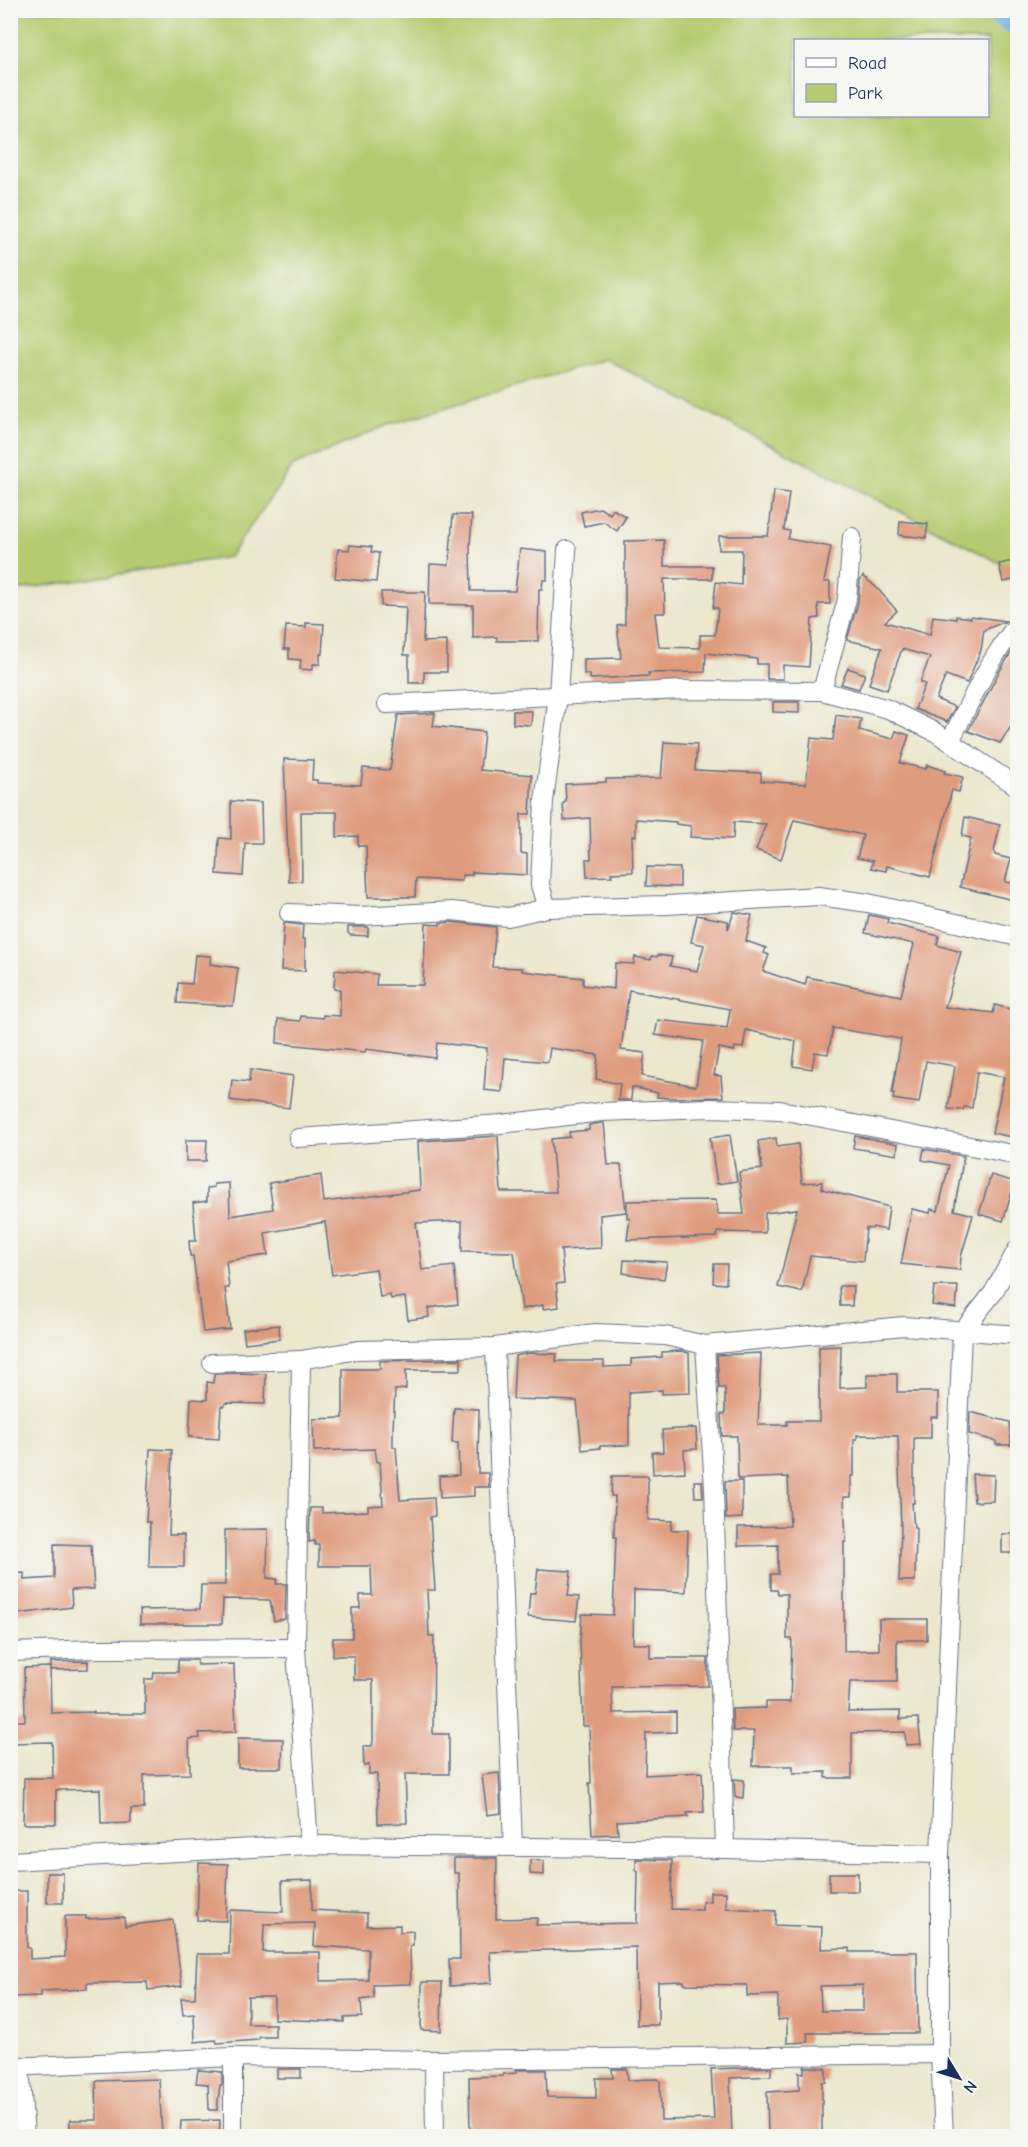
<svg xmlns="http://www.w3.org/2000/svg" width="1028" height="2147" viewBox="0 0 1028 2147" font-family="'Comic Neue',sans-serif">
  <rect width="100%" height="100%" fill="#f6f6f2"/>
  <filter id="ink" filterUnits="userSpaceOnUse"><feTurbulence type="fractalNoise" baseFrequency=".0167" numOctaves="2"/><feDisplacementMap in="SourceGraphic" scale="12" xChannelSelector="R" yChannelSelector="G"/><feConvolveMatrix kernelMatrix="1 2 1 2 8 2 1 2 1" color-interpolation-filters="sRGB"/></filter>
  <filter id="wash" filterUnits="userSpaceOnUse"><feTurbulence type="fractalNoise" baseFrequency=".008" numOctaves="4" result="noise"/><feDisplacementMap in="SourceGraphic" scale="24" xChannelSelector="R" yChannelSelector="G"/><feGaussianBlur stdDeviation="1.35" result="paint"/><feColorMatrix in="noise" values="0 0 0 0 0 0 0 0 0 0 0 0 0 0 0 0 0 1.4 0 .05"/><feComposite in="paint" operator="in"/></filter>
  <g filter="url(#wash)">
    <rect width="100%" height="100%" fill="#ebe7cd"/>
    <!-- green -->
    <path fill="#b6cb6f" stroke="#687d66" stroke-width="1.5" fill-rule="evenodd" d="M11 11H1017V572L605 359 385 426 293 466 229 557 11 591ZM796 40H988V116H796Z"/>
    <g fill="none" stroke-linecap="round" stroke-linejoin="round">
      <!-- river -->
      <polyline stroke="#75b0e6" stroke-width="30" points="999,10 1018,22"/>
    </g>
    <g id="blocks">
      <!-- building -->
      <g fill="#df9b7e" fill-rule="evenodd">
        <polygon points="774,491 789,493 784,530 790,531 788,539 831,547 824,582 830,582 830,604 818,604 819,618 812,619 809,667 783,665 783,679 767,679 767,664 757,664 757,659 706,653 705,672 648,673 649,676 590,679 590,674 584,674 584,659 621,658 617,625 625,624 625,541 664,540 664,566 712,566 712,579 664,579 665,613 655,613 659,647 700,648 700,635 715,635 718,608 713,608 716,582 741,585 742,550 719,550 719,536 768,536"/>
        <polygon points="600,508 610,514 613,509 626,517 617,531 604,522 584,526 581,512"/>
        <polygon points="453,515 472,515 470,547 471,591 515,591 520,549 547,552 547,580 543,580 542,589 539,589 538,641 497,641 497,637 473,638 473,605 429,604 430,564 449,565"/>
        <polygon points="900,521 928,524 926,538 899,535"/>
        <polygon points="350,545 372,547 371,552 379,553 376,582 335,578 338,549 349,550"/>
        <polygon points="1017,560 1017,579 1003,582 999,564"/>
        <polygon points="863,576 877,588 897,611 885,622 930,635 933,616 956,619 956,616 971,618 971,616 1006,621 984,630 981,650 967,683 946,675 936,699 955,707 947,722 915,709 925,684 920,682 930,657 902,649 887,690 869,684 882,648 847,640 858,602 860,580"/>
        <polygon points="381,592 425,592 423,642 447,641 447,672 424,672 424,683 409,683 409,655 404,655 406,607 381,606"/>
        <polygon points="306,623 324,624 322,654 320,654 320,664 313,664 313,670 300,669 301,660 289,659 289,649 284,649 286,626 306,627"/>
        <polygon points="1017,643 1017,718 1000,743 968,731 999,672"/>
        <polygon points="848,668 865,674 859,689 841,684"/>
        <polygon points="773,702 799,702 799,713 773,712"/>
        <polygon points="513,711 532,711 531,725 513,724"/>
        <polygon points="435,713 433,726 484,732 480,770 532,775 530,814 521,814 521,853 527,854 527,875 472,872 472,875 462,875 462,881 416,879 415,897 368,897 366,846 358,846 358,836 337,837 337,812 301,812 302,881 289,882 284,759 313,760 312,780 317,780 317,783 361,785 363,768 390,770 398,715"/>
        <polygon points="836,715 861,719 859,730 893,739 896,731 909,735 900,763 926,769 927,765 945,771 944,773 963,777 959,792 952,790 930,877 887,866 886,871 871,868 873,861 857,858 863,835 794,820 781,859 756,850 766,824 734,822 733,839 690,837 691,826 676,824 676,822 636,819 636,836 632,836 633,872 611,873 612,876 587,877 586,859 591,859 590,818 564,820 563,803 566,802 565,784 606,782 606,779 661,778 664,742 697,744 695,770 761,773 761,781 806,784 811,738 833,740"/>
        <polygon points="231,801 261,803 262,843 245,843 243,876 217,874 219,838 231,839"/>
        <polygon points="965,817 1000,825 994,852 995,855 1011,859 1005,882 1017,884 1017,901 960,887 971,838 962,836"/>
        <polygon points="647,867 680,868 680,887 646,886"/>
        <path d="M734 912 752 915 746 941 766 948 764 953 769 955 763 971 805 985 807 977 901 996 914 944 865 933 869 915 888 919 887 923 939 936 937 945 961 952 945 1007 993 1013 995 1005 1017 1011V1138L992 1133 1004 1077 977 1072 972 1108 964 1107 963 1110 948 1109 955 1066 926 1061 919 1103 893 1099 894 1093H892L901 1039 833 1028 828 1054 815 1052 812 1069 793 1066 796 1041 746 1030 743 1048 735 1047 734 1051 719 1048 714 1075 721 1076 723 1097 669 1098 657 1097 658 1093 632 1087 631 1100H618L620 1084 596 1079 598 1055 550 1048 548 1062 505 1058 502 1092 484 1090 487 1048 437 1043 435 1058 366 1049 365 1052 277 1043 278 1019 300 1021 301 1016 323 1018V1015L340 1016V989H334L335 970 377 974 376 985H423L426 924 440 925V923L452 922 496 927 492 967 522 968V971L583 978V985L614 989 615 963 634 964 635 957 651 960 652 956 657 957 658 955 672 957 670 966 697 971 704 945 691 942 697 915 728 921V929ZM629 990 730 1009 727 1028 658 1020 655 1035 703 1041 696 1086 642 1076 645 1053 621 1050Z"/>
        <polygon points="284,923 303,925 302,939 305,939 305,971 281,970"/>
        <polygon points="348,927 368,927 368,936 350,935 348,933"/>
        <polygon points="195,955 211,956 210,964 238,968 233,1006 177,1003 178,983 192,984"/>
        <polygon points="250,1070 293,1076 289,1108 230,1100 232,1080 249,1082"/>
        <polygon points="602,1123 604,1123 608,1165 621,1165 626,1212 600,1215 601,1248 561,1250 564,1283 556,1284 559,1307 543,1309 543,1305 522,1309 514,1252 462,1251 462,1221 416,1223 422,1270 454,1266 458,1304 428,1308 429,1317 408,1320 405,1297 391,1299 390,1295 380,1297 376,1269 332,1275 325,1222 265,1233 268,1255 226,1261 229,1288 225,1288 230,1329 203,1332 193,1256 190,1256 189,1241 196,1241 193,1203 207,1201 207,1188 214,1187 214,1184 229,1183 230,1216 273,1209 269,1183 321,1175 324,1202 420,1190 418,1141 498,1136 501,1192 556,1192 551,1139 570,1137 569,1132 589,1130 589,1125"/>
        <polygon points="730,1135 737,1181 717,1184 710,1138"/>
        <polygon points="855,1136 898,1144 897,1155 853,1148"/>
        <polygon points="776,1138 777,1147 798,1144 802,1183 822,1182 822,1189 889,1207 886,1230 873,1227 872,1229 866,1228 863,1261 810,1256 802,1292 778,1287 797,1209 765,1213 765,1233 717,1232 717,1237 627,1240 630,1218 627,1218 627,1201 716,1200 718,1214 744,1214 739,1172 762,1169 758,1141"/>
        <polygon points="186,1140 207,1140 206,1161 186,1161"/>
        <polygon points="924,1149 964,1156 954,1210 973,1215 961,1257 960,1270 901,1264 912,1209 930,1213 931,1209 938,1211 949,1165 922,1160"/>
        <polygon points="991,1175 1015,1182 1003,1221 979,1214"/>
        <polygon points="624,1260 667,1262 664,1279 623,1273"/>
        <polygon points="714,1264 727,1264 726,1284 713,1283"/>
        <polygon points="839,1286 853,1286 852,1306 840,1306"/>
        <polygon points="934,1286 958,1286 956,1308 932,1305"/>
        <polygon points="279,1325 280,1339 245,1343 243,1329"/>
        <polygon points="841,1346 840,1388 867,1387 867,1374 897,1374 897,1392 938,1392 938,1417 931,1417 931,1438 914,1438 914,1503 912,1503 914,1528 916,1528 915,1581 899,1581 901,1528 898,1436 857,1435 857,1439 854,1439 854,1476 851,1476 851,1497 844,1497 846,1542 844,1542 844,1651 879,1650 879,1619 927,1619 927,1640 897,1640 897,1682 850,1682 848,1712 900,1711 900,1719 918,1718 921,1744 906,1745 905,1732 852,1733 852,1778 826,1778 826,1772 793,1773 793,1766 753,1766 754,1731 733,1731 732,1709 766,1708 766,1702 790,1702 792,1639 787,1639 787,1594 778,1594 777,1590 771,1590 771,1574 778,1574 778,1545 738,1546 738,1527 790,1526 788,1477 738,1479 737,1436 722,1436 721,1414 725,1414 725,1388 719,1388 717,1355 761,1353 758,1425 787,1425 787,1421 819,1421 819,1347"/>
        <polygon points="681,1351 689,1353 690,1393 662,1394 662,1390 629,1392 629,1445 600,1446 600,1448 582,1450 577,1401 513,1399 515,1356 530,1353 557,1354 556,1361 604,1361 604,1367 631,1366 631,1359 662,1357 662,1352"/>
        <polygon points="461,1359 461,1370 406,1370 406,1389 395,1390 393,1428 393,1447 396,1447 400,1500 434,1498 435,1516 430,1517 435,1590 427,1590 429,1636 434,1636 433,1734 449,1734 449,1774 405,1774 407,1823 378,1824 377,1774 369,1774 369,1765 364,1766 363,1746 372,1746 373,1741 373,1680 354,1680 354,1656 333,1656 333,1638 352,1638 352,1608 360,1608 360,1595 372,1595 371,1566 319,1566 319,1545 315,1545 315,1541 309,1542 310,1508 322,1508 322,1513 368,1511 368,1506 383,1505 380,1462 377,1462 375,1449 314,1451 313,1419 343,1418 343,1369 380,1369 380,1361"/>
        <polygon points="239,1373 266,1374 265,1404 225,1403 225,1406 221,1406 219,1439 189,1437 191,1399 207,1400 207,1382 213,1383 214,1374"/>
        <polygon points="454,1408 479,1409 478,1473 488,1473 489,1487 474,1487 474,1496 440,1498 439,1476 459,1475 458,1443 452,1443"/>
        <polygon points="970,1412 1010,1422 1011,1445 996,1445 996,1441 969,1434"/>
        <polygon points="696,1428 697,1449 684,1450 685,1472 653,1474 652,1452 663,1452 662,1430"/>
        <polygon points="150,1449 172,1450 169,1535 184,1535 184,1567 149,1567 150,1522 146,1522"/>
        <polygon points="972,1474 994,1475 993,1501 974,1502"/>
        <polygon points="612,1476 648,1476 648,1520 672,1521 671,1530 688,1530 686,1592 634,1590 633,1644 650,1644 650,1658 708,1658 708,1686 612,1687 613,1713 676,1712 676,1732 646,1733 645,1775 702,1772 704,1812 687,1813 688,1817 617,1821 618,1834 592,1835 589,1783 591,1783 589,1726 583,1726 580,1641 582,1614 613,1615 616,1537 614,1537 615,1496 611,1496"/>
        <polygon points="694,1481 702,1481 703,1497 695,1497"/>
        <polygon points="725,1481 742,1481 742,1518 726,1519"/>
        <polygon points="268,1529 267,1578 277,1579 276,1584 286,1584 285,1619 274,1621 270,1600 223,1599 222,1624 140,1624 140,1610 200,1609 201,1585 225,1585 225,1530"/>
        <polygon points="1002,1534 1017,1534 1016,1553 1002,1553"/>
        <polygon points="54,1544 91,1545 94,1589 71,1590 72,1607 10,1615 10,1574 24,1573 24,1580 54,1578"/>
        <polygon points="538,1569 571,1571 568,1596 579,1597 576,1621 528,1617 530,1593 535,1593"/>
        <polygon points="178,1660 197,1660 197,1665 234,1664 236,1732 199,1733 200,1738 189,1739 190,1774 144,1775 144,1809 131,1809 131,1823 101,1824 100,1789 56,1790 56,1824 23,1824 24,1778 53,1778 52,1742 11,1743 10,1721 25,1721 24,1668 50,1667 51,1713 94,1712 94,1714 145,1714 145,1679 153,1679 154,1672 178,1672"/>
        <polygon points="88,1661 88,1669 51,1670 51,1662"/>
        <polygon points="238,1738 283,1739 282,1768 238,1768"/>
        <polygon points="499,1773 501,1813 487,1815 482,1775"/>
        <polygon points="734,1779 744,1780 743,1798 735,1797"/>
        <path d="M454 1858H497L496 1919 537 1918 536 1925 637 1923 638 1871H636V1859L672 1860 671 1909 702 1910V1902L710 1901V1892H726V1908L776 1911 775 1925 822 1927 821 1949 850 1948V1952H917L918 2033H807L808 2042 787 2043V2019L778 2020V1995L747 1996V1985L684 1984V1981L658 1982V2025H637L636 1947 490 1952 492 1983 450 1986 449 1959H460L459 1873H454ZM863 1985V2011H821L820 1986Z"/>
        <polygon points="530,1860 544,1861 544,1875 530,1874"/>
        <polygon points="199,1863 228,1864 226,1921 197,1920"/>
        <rect x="47" y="1873" width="16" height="30"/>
        <rect x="829" y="1873" width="29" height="18"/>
        <path d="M312 1880V1910L367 1913V1926L400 1925V1932L413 1931V1945L410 1946 411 1984 373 1985 374 1998 361 2000 362 2017 344 2018V2022L274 2019V1997H248V2024H275V2037H260L258 2040 217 2043 216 2040 195 2042 194 2014 183 2015 181 1998H195L197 1954H229L230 1910 283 1912 282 1881ZM315 1923 314 1946 368 1949V1980L320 1981V1952H263L264 1924Z"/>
        <polygon points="10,1891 27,1891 27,1948 30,1948 30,1959 65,1957 65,1916 86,1916 86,1919 124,1917 125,1926 173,1920 182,1986 148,1990 147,1982 87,1983 87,1989 41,1991 41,1996 10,1997"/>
        <polygon points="422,1982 442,1982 441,2031 421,2030"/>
        <polygon points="771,2067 771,2076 730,2078 732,2136 470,2136 469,2077 503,2076 503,2074 517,2073 516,2070 546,2070 547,2097 596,2098 596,2078 613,2078 612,2069 627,2069 628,2080 658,2079 660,2081 661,2120 714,2119 711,2069"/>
        <polygon points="804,2067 826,2068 826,2082 822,2082 822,2136 768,2136 767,2092 799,2090 799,2072 804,2073"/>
        <rect x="277" y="2069" width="24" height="9"/>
        <polygon points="198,2070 222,2072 222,2085 220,2085 217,2110 209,2110 208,2084 196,2083"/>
        <polygon points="159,2079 162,2136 70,2136 70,2120 97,2120 96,2081"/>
        <polygon points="220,2120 219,2135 180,2136 181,2121"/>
      </g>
    </g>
  </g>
  <g filter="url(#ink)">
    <use href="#blocks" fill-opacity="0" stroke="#646f85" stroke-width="1.5"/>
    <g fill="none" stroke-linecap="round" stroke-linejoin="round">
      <defs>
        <g id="minor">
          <polyline points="822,691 847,599 852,537"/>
          <polyline points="387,704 682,690 822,691 888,709 935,732 1018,787"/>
          <path d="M950 741C971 701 989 659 1018 624"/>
          <polyline points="547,908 540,885 544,801 558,696 567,550"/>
          <polyline points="289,913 360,916 452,911 508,917 547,908 667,905 819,896 868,903 1018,937"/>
          <polyline points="298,1138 501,1124 601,1112 709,1108 780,1110 1018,1155"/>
          <polyline points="705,1345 714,1488 725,1849"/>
          <polyline points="495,1347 513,1847"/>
          <polyline points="301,1360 296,1648 309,1845"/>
          <polyline points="212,1363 301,1360 358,1350 495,1347 595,1333 665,1336 705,1345 904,1326 1018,1335"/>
          <polyline points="10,1652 97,1649 296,1648"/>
          <polyline points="10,1861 309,1845 725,1849 940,1854"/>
          <polyline points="233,2057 233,2136"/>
          <polyline points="434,2060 435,2136"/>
          <polyline points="20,2066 25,2136"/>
          <polyline points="10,2067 233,2057 434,2060 940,2054"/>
          <polyline points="944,2136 940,2054 940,1854 962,1332 993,1293 1018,1248"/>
        </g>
      </defs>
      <!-- minor casing -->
      <use href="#minor" stroke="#646f85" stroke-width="20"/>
      <!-- minor -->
      <use href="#minor" stroke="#fff" stroke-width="18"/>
    </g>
  </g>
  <!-- margin -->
  <rect width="1028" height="2147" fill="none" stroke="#f6f6f2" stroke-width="36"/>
  <!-- legend -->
  <rect x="794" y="39" width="195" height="78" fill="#f6f6f2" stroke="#9ea6b7" stroke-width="1.5"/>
  <rect x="806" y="58" width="30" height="9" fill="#ffffff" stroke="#9ea6b7" stroke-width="1.5"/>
  <text x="848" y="69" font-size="18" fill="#1b2f5e">Road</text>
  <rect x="806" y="84" width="30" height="18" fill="#b6cb6f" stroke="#9ea6b7" stroke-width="1.5"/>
  <text x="848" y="99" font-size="18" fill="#1b2f5e">Park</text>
  <!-- north arrow -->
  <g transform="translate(959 2078) rotate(128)" stroke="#f6f6f2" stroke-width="4.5" paint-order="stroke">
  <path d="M0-4.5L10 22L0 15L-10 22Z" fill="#1b2f5e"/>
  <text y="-9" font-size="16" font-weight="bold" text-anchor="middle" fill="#1b2f5e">N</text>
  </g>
</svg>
